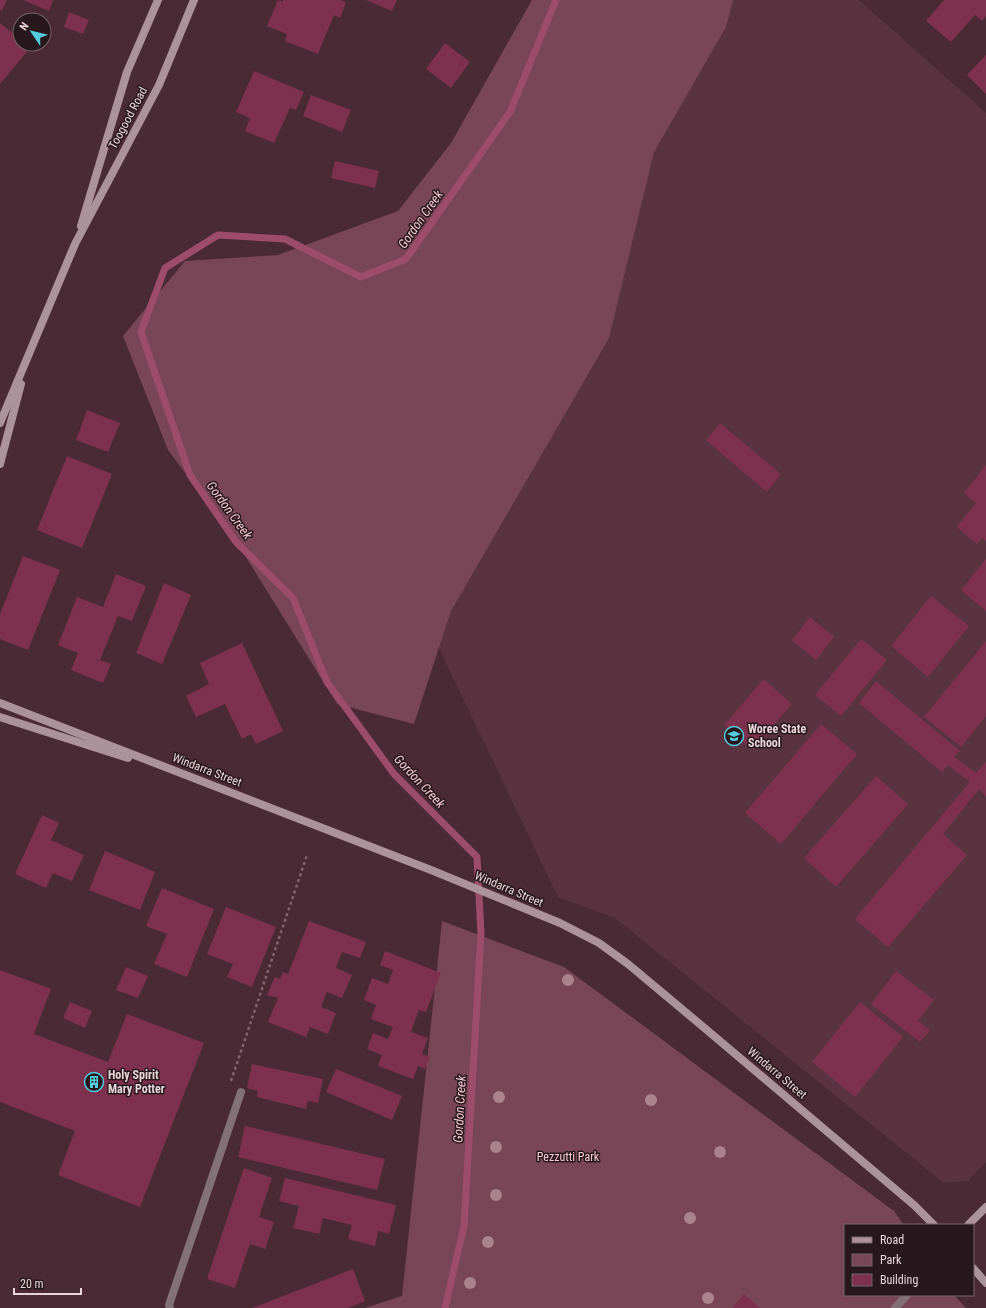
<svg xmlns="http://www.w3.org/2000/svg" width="986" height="1308" viewBox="0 0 986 1308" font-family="'Roboto Condensed',sans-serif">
  <rect width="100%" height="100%" fill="#4a2a35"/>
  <!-- built -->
  <polygon fill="#5a3340" points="647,0 859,0 986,113 986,1162 968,1181 944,1183 615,918 558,897 404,575"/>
  <!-- green -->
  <g fill="#784657">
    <polygon points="532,0 733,0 726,27 654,152 609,338 451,611 414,724 337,704 236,541 168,450 123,336 185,261 278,255 398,211 451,143"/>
    <polygon points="442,921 564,967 894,1211 904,1225 845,1225 845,1295 954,1295 966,1308 365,1308 402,1296"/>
  </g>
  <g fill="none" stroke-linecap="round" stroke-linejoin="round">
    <!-- stream -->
    <polyline stroke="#9d4c6a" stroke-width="7" points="445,1308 464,1226 481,934 477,857 394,774 327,682 293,598 236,542 190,475 141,332 165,268 218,235 285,239 361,277 406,259 510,112 556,0"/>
  </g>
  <!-- building -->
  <g fill="#7e314f">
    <polygon points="0,0 7,0 2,11 0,10"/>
    <polygon points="23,0 53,0 49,11"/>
    <polygon points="278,0 283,2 283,0 340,0 346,2 340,18 334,15 318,54 285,41 287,34 267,26"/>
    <polygon points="366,0 397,0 392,11"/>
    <polygon points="944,0 986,0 986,16 982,21 975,15 951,42 926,21"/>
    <polygon points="69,12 89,20 83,34 64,27"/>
    <polygon points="0,23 20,39 20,44 26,44 30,48 0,84"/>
    <polygon points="445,43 470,62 451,88 426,69"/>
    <polygon points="986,55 986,94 967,75"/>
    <polygon points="254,71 304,92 296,110 290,108 274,143 245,131 250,118 236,112"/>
    <polygon points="311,95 351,110 342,132 303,116"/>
    <polygon points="335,161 379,171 375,188 331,178"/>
    <polygon points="87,410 120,423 108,452 76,440"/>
    <polygon points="720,423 781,474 767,492 706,440"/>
    <polygon points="67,456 112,474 82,548 37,530"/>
    <polygon points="986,465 986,541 982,538 977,544 957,527 976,503 964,493"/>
    <polygon points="23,556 60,570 28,650 0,639 0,614"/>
    <polygon points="986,559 986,611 961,590"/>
    <polygon points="116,574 146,586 132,621 118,616 100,660 111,664 103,683 71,670 78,653 58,645 77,597 103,607"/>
    <polygon points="164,583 191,595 162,664 136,653"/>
    <polygon points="931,596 969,626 928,677 891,646"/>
    <polygon points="810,617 834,637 816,660 792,640"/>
    <polygon points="861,639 887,660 841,716 815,695"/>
    <polygon points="986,641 986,716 961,747 924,717"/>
    <polygon points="242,643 283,731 256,744 251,734 242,739 225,704 196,717 186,696 209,684 200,663"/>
    <polygon points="764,679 792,704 752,750 724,725"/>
    <polygon points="876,681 960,751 954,757 976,773 986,762 986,796 979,789 943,834 967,855 888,947 855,919 970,782 948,765 942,772 859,703"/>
    <polygon points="821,724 857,754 781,844 745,813"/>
    <polygon points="876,776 908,804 836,887 804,858"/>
    <polygon points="42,815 59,823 51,840 84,855 72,881 53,873 46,888 15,874"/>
    <polygon points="105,851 155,872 140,910 89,890"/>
    <polygon points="162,888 214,909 187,977 154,964 167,934 146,926"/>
    <polygon points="226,907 276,927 252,987 227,977 233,964 207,954"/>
    <polygon points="309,921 366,942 360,958 342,952 336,968 352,975 342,998 327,992 321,1007 336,1013 328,1034 310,1027 306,1037 268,1022 278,998 267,995 275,977 280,979 283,972 288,974"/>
    <polygon points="385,951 441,973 426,1012 419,1010 411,1032 428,1038 422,1054 430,1057 425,1069 418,1066 413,1079 378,1066 382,1055 367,1049 373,1033 388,1039 393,1027 371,1019 376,1005 364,1000 372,978 388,984 393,970 380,965"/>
    <polygon points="126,967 148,976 138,998 116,990"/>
    <polygon points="0,970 51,989 34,1034 108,1062 127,1014 204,1043 140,1207 58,1175 75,1131 0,1102"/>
    <polygon points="896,971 934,1000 918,1021 930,1030 920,1042 871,1004"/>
    <polygon points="70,1002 92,1011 85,1028 63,1018"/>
    <polygon points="860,1002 903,1037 855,1097 812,1062"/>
    <polygon points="252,1064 323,1079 318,1103 308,1101 306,1109 257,1097 258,1091 247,1088"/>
    <polygon points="336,1069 402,1096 392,1120 326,1092"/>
    <polygon points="245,1126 385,1159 377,1190 238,1157"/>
    <polygon points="244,1168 272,1178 259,1217 274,1222 265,1249 250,1244 235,1288 207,1279"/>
    <polygon points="285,1178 396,1205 389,1234 378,1231 375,1246 348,1239 352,1225 323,1218 319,1234 293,1228 299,1206 279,1201"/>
    <polygon points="353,1269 365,1301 348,1308 252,1308"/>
    <polygon points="744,1294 760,1308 732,1308"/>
  </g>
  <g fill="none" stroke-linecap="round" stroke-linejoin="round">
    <!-- path -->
    <polyline stroke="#81646e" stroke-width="2.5" stroke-dasharray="3 3" stroke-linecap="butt" points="231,1081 307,855"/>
    <!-- lane -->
    <g stroke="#827176" stroke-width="8">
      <polyline points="170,1308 169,1305 241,1092"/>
      <polyline points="895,1308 907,1295"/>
    </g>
    <!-- secondary -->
    <g stroke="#ac929a" stroke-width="8">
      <polyline points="81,226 127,72 158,0"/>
      <polyline points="0,423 75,244 159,85 194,0"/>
      <polyline points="0,464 21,384"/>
      <polyline points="0,703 431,870 560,923 599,943 628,964 695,1020 914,1205 934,1225"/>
      <polyline points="0,717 128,758"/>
      <polyline points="968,1225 986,1207"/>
      <polyline points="973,1268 986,1283"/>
    </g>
  </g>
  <!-- trees -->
  <g fill="#ab838f">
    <circle cx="568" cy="980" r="6"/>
    <circle cx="499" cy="1097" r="6"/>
    <circle cx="651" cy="1100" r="6"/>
    <circle cx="496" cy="1147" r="6"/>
    <circle cx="720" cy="1152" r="6"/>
    <circle cx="496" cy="1195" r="6"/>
    <circle cx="690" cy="1218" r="6"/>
    <circle cx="488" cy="1242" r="6"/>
    <circle cx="470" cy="1283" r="6"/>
    <circle cx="708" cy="1298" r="6"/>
  </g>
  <!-- icons -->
  <defs>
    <symbol id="school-ring" viewBox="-11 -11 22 22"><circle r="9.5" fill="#26181c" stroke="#53cbdc" stroke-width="1.5"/><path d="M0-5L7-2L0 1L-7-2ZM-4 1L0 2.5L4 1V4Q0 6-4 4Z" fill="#53cbdc"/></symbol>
    <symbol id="building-ring" viewBox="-11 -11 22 22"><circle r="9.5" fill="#26181c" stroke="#53cbdc" stroke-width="1.5"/><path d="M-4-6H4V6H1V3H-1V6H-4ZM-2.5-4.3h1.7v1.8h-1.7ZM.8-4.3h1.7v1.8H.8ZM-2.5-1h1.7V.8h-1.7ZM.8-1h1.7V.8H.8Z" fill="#53cbdc"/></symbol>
  </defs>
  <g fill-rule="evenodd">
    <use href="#school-ring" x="723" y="725" width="22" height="22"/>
    <use href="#building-ring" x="83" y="1071" width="22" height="22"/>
  </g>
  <g text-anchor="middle" stroke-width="3" stroke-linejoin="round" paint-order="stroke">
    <!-- street labels -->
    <g font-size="12" fill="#ead5db" stroke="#26181c">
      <text transform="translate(128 118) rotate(-62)" y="4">Toogood Road</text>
      <text transform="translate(207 770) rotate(21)" y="4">Windarra Street</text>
      <text transform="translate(509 889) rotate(23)" y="4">Windarra Street</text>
      <text transform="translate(777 1073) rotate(40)" y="4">Windarra Street</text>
    </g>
    <!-- poi labels -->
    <g font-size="12" font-weight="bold" fill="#ead5db" stroke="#26181c" text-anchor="start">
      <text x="748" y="733">Woree State<tspan x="748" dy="14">School</tspan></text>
      <text x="108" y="1079">Holy Spirit<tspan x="108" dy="14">Mary Potter</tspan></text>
    </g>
    <!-- park labels -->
    <g font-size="12" fill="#fbcbd9" stroke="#26181c">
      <text x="568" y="1161">Pezzutti Park</text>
    </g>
    <!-- water labels -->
    <g font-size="13" font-style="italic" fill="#f6c7d5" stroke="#26181c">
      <text transform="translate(420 219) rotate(-55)" y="5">Gordon Creek</text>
      <text transform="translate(230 510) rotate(54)" y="5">Gordon Creek</text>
      <text transform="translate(420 781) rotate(47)" y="5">Gordon Creek</text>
      <text transform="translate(459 1109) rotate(-87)" y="5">Gordon Creek</text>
    </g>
  </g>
  <!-- legend -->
  <rect x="844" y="1224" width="130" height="72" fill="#26181c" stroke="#746468"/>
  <rect x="852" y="1237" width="20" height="6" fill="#ac929a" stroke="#746468"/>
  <text x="880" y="1244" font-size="12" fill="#ead5db">Road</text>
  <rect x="852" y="1254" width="20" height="12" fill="#784657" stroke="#746468"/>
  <text x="880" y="1264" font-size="12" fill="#ead5db">Park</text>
  <rect x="852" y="1274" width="20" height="12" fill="#7e314f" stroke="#746468"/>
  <text x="880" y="1284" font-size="12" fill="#ead5db">Building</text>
  <!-- north arrow -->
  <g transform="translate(32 32) rotate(305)"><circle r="19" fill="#26181c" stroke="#746468"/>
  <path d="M0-3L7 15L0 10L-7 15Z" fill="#53cbdc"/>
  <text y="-6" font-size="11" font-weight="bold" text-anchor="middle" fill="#ead5db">N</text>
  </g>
  <!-- scale -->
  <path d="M14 1288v6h67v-6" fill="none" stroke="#ead5db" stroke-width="2"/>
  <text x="20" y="1288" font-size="12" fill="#ead5db" stroke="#26181c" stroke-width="3" paint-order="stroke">20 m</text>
</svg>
